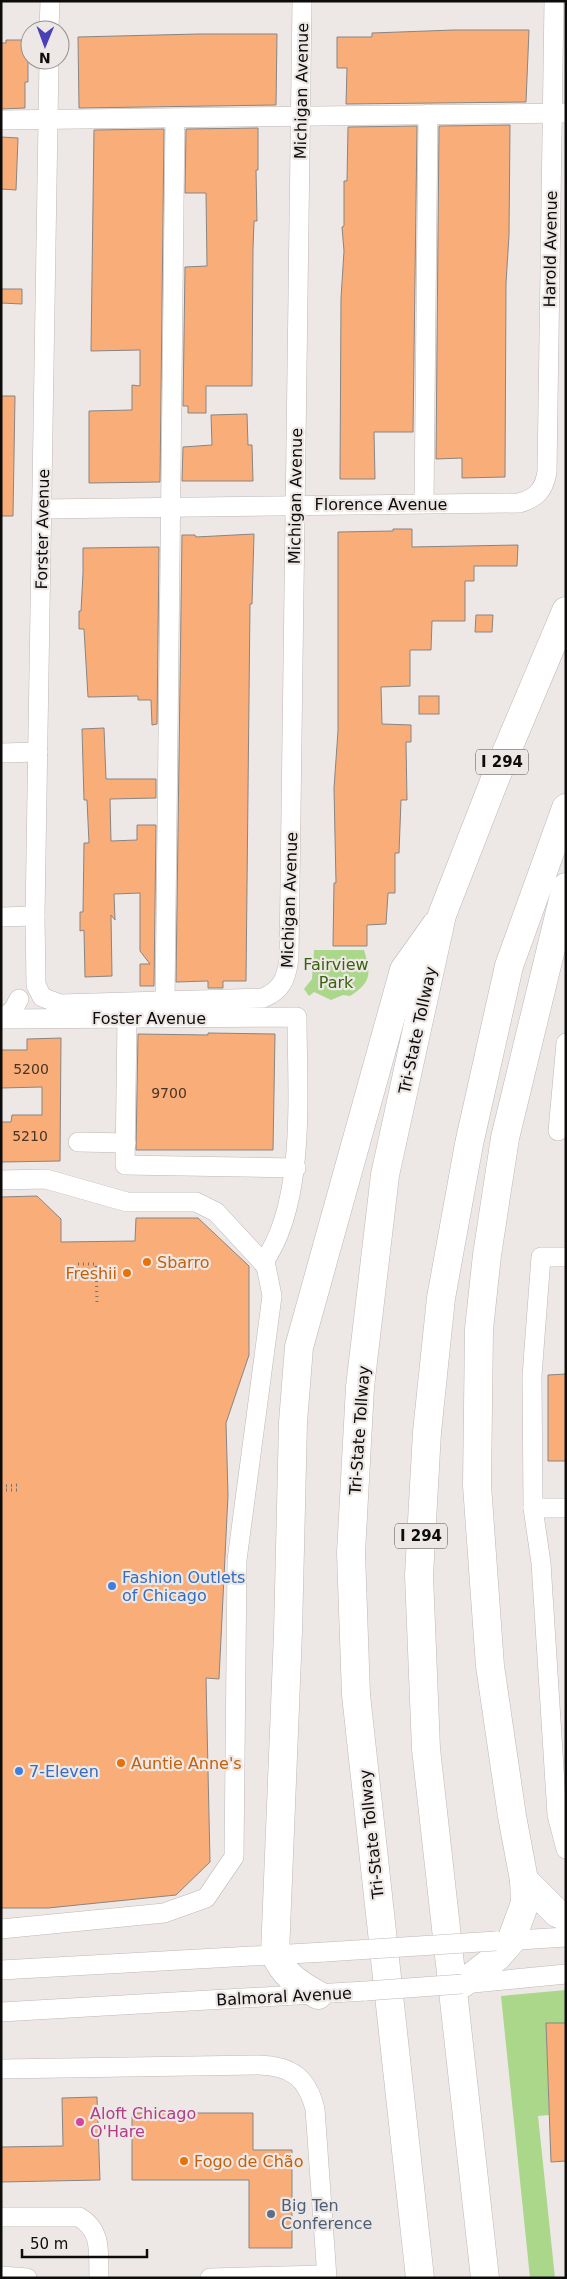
<svg xmlns="http://www.w3.org/2000/svg" width="567" height="2279" viewBox="0 0 567 2279" font-family="'DejaVu Sans',sans-serif">
  <rect width="100%" height="100%" fill="#ede8e6"/>
  <!-- green -->
  <g fill="#abd78a">
    <path d="M314 950H364C371 974 372 982 350 996L343 995 331 1000 314 992 309 996 304 989 312 979Z"/>
    <polygon points="566,1990 566,2023 546,2023 549,2115 538,2116 555,2278 530,2278 501,1996"/>
  </g>
  <!-- building -->
  <g fill="#f9ad78" stroke="#898582">
    <polygon points="454,30 529,30 526,102 346,104 347,68 337,68 337,37 372,37 372,33"/>
    <polygon points="198,34 277,34 276,105 79,108 78,37"/>
    <polygon points="6,40 28,40 28,82 25,82 25,108 1,109 1,43 6,43"/>
    <polygon points="510,125 509,235 506,283 505,477 462,478 462,458 436,459 439,126"/>
    <polygon points="417,126 413,432 374,432 375,479 340,479 341,298 344,251 342,227 344,226 344,181 347,181 348,127"/>
    <polygon points="258,128 258,170 256,170 257,221 254,221 253,249 252,386 206,386 206,413 188,413 188,406 183,406 185,267 207,266 206,193 185,193 186,129"/>
    <polygon points="164,129 160,482 89,483 89,411 132,410 132,385 140,386 140,350 91,351 94,130"/>
    <polygon points="1,137 18,138 16,190 1,189"/>
    <polygon points="1,289 22,289 22,304 1,303"/>
    <polygon points="1,396 15,396 13,516 1,516"/>
    <polygon points="247,414 248,445 252,445 253,481 182,481 183,447 212,445 211,415"/>
    <polygon points="393,529 412,529 412,547 518,545 517,566 474,566 474,581 465,581 465,621 432,621 431,650 410,650 410,686 381,687 382,724 411,725 411,742 406,742 407,800 401,800 399,853 395,853 395,893 388,893 386,924 367,925 367,946 333,946 334,883 336,883 334,788 338,731 338,532 393,531"/>
    <polygon points="254,534 252,604 250,604 246,981 223,981 223,988 208,988 208,981 176,982 182,535 195,535 196,537"/>
    <polygon points="159,547 157,724 152,725 151,700 138,700 138,696 88,697 84,629 79,629 79,611 81,611 83,573 83,548"/>
    <polygon points="476,615 493,615 492,632 475,632"/>
    <rect x="419" y="696" width="20" height="18"/>
    <polygon points="104,728 106,779 156,779 156,798 110,799 111,841 137,840 137,825 156,825 154,986 140,986 140,964 150,964 140,951 140,893 114,894 115,920 111,915 112,976 85,977 84,930 80,931 80,912 83,912 84,843 89,843 87,800 84,800 82,729"/>
    <polygon points="208,1033 275,1034 273,1150 136,1150 138,1034 208,1035"/>
    <polygon points="61,1038 60,1161 1,1162 1,1122 11,1122 12,1115 42,1115 42,1087 1,1088 1,1050 27,1050 27,1039"/>
    <polygon points="37,1196 61,1219 61,1242 135,1241 136,1218 198,1218 249,1266 249,1355 226,1423 228,1495 219,1679 206,1678 210,1862 176,1895 48,1908 1,1908 1,1197"/>
    <polygon points="566,1374 566,1461 548,1461 548,1375"/>
    <polygon points="546,2023 566,2023 566,2161 551,2162"/>
    <polygon points="97,2097 100,2180 1,2182 1,2147 63,2146 62,2098"/>
    <polygon points="132,2113 253,2113 253,2150 292,2150 292,2248 249,2248 249,2180 132,2180"/>
  </g>
  <g fill="none" stroke-linecap="round" stroke-linejoin="round">
    <defs>
      <g id="minor">
        <polyline points="49,30 50,1"/>
        <path d="M49 60 35 916 36 985 42 997 60 1004 263 998C282 990 286 979 289 959L302 1"/>
        <polyline points="1,120 566,113"/>
        <polyline points="424,503 428,114"/>
        <path d="M42 509 519 503C537 498 544 490 547 472L554 1"/>
        <polyline points="1,753 38,752"/>
        <polyline points="1,917 35,916"/>
        <polyline points="165,1002 175,118"/>
        <polyline points="127,1018 125,1165 296,1168"/>
        <path d="M1 1019 297 1017C297 1090 307 1202 263 1263"/>
        <polyline points="1,1019 13,1010 19,999"/>
        <polyline points="558,1131 566,1043"/>
        <polyline points="78,1142 126,1143"/>
        <polyline points="1,1180 46,1179 127,1202 196,1202 216,1212 266,1266 272,1296 237,1560 234,1857 206,1898 164,1913 1,1929"/>
        <polyline points="566,1257 541,1257 532,1376 533,1508 541,1563 557,1815 566,1849"/>
        <polyline points="533,1508 566,1508"/>
        <polyline points="502,1941 566,1937"/>
        <polyline points="1,1970 325,1952"/>
        <polyline points="463,1984 566,1974"/>
        <polyline points="1,2012 366,1991"/>
        <path d="M1 2069 259 2065C291 2066 307 2077 315 2109L327 2278"/>
        <path d="M1 2217H79C103 2231 98 2253 99 2278"/>
        <polyline points="1,2276 27,2278"/>
        <polyline points="210,2278 326,2275"/>
      </g>
      <g id="highway">
        <polyline points="524,1880 557,1913 566,1917"/>
        <polyline points="462,1984 497,1957 511,1941 525,1903 524,1880 512,1816 490,1666 477,1485 479,1329 487,1255 505,1138 566,887"/>
        <path d="M318 1995C298 1984 284 1975 275 1954L288 1632 293 1422 299 1347 404 970 436 925"/>
        <polyline points="420,2278 356,1695 351,1553 360,1387 385,1175 442,915 495,779 566,611"/>
        <polyline points="485,2278 426,1749 419,1575 427,1432 441,1298 469,1144 509,966 566,808"/>
      </g>
    </defs>
    <!-- minor casing -->
    <use href="#minor" stroke="#bdb8b5" stroke-width="20"/>
    <!-- highway casing -->
    <use href="#highway" stroke="#bdb8b5" stroke-width="29"/>
    <!-- path -->
    <g stroke="#757270" stroke-width="3" stroke-dasharray="1 4" stroke-linecap="butt">
      <polyline points="78,1264 96,1264 97,1303"/>
      <polyline points="1,1486 19,1485"/>
      <polyline points="1,1490 19,1490"/>
    </g>
    <!-- minor -->
    <use href="#minor" stroke="#fff" stroke-width="19"/>
    <!-- highway -->
    <use href="#highway" stroke="#fff" stroke-width="28"/>
    <defs>
      <g id="minor-bridge">
        <polyline points="325,1952 496,1941"/>
        <polyline points="366,1991 462,1984"/>
      </g>
    </defs>
    <!-- minor-bridge casing -->
    <use href="#minor-bridge" stroke="#bdb8b5" stroke-width="20" stroke-linecap="butt"/>
    <!-- minor-bridge -->
    <use href="#minor-bridge" stroke="#fff" stroke-width="19"/>
  </g>
  <!-- markers -->
  <g fill="#e8710a" stroke="#ede8e6" stroke-width="2">
    <circle cx="147" cy="1262" r="5"/>
    <circle cx="127" cy="1273" r="5"/>
    <circle cx="121" cy="1763" r="5"/>
    <circle cx="184" cy="2161" r="5"/>
  </g>
  <g fill="#3f7fe0" stroke="#ede8e6" stroke-width="2">
    <circle cx="112" cy="1586" r="5"/>
    <circle cx="19" cy="1771" r="5"/>
  </g>
  <circle fill="#d1479c" stroke="#ede8e6" stroke-width="2" cx="80" cy="2122" r="5"/>
  <circle fill="#5c6f8a" stroke="#ede8e6" stroke-width="2" cx="271" cy="2214" r="5"/>
  <g text-anchor="middle" stroke-width="4.5" stroke-linejoin="round" paint-order="stroke">
    <!-- number labels -->
    <g font-size="14" fill="#483426">
      <text x="31" y="1074">5200</text>
      <text x="169" y="1098">9700</text>
      <text x="30" y="1141">5210</text>
    </g>
    <!-- shield labels -->
    <g fill="#ede8e6" stroke="#504e4d" stroke-width="1">
      <rect x="476" y="749.5" width="52" height="25" rx="4"/>
      <rect x="395" y="1523.5" width="52" height="25" rx="4"/>
    </g>
    <g font-size="15" font-weight="bold" fill="#0d0c0b">
      <text x="502" y="767">I 294</text>
      <text x="421" y="1541">I 294</text>
    </g>
    <!-- street labels -->
    <g font-size="16" fill="#0d0c0b" stroke="#ede8e6">
      <text transform="translate(301 91) rotate(-89)" y="6">Michigan Avenue</text>
      <text transform="translate(550 249) rotate(-89)" y="6">Harold Avenue</text>
      <text transform="translate(295 496) rotate(-89)" y="6">Michigan Avenue</text>
      <text x="381" y="510">Florence Avenue</text>
      <text transform="translate(42 529) rotate(-89)" y="6">Forster Avenue</text>
      <text transform="translate(289 900) rotate(-88)" y="6">Michigan Avenue</text>
      <text x="149" y="1024">Foster Avenue</text>
      <text transform="translate(417 1030) rotate(-78)" y="6">Tri-State Tollway</text>
      <text transform="translate(359 1430) rotate(-86)" y="6">Tri-State Tollway</text>
      <text transform="translate(371 1834) rotate(-96)" y="6">Tri-State Tollway</text>
      <text transform="translate(284 1996) rotate(-3)" y="6">Balmoral Avenue</text>
    </g>
    <!-- park labels -->
    <g font-size="16" fill="#3a6111" stroke="#ede8e6">
      <text x="336" y="970">Fairview<tspan x="336" dy="18">Park</tspan></text>
    </g>
    <!-- food labels -->
    <g font-size="16" fill="#c56008" stroke="#ede8e6" text-anchor="start">
      <text x="157" y="1268">Sbarro</text>
      <text x="117" y="1279" text-anchor="end">Freshii</text>
      <text x="131" y="1769">Auntie Anne's</text>
      <text x="194" y="2167">Fogo de Chão</text>
    </g>
    <!-- shop labels -->
    <g font-size="16" fill="#366cbe" stroke="#ede8e6" text-anchor="start">
      <text x="122" y="1583">Fashion Outlets<tspan x="122" dy="18">of Chicago</tspan></text>
      <text x="29" y="1777">7-Eleven</text>
    </g>
    <!-- hotel labels -->
    <g font-size="16" fill="#b23c85" stroke="#ede8e6" text-anchor="start">
      <text x="90" y="2119">Aloft Chicago<tspan x="90" dy="18">O'Hare</tspan></text>
    </g>
    <!-- service labels -->
    <g font-size="16" fill="#4e5e75" stroke="#ede8e6" text-anchor="start">
      <text x="281" y="2211">Big Ten<tspan x="281" dy="18">Conference</tspan></text>
    </g>
  </g>
  <!-- border -->
  <rect width="567" height="2279" fill="none" stroke="#0d0c0b" stroke-width="5"/>
  <!-- north arrow -->
  <g transform="translate(45 45) rotate(181)"><circle r="24" fill="#ede8e6" stroke="#93908e"/>
  <path d="M0-4L9 19L0 12L-9 19Z" fill="#4940b7"/>
  <text y="-8" font-size="14" font-weight="bold" text-anchor="middle" fill="#0d0c0b">N</text>
  </g>
  <!-- scale -->
  <path d="M22 2249v8h125v-8" fill="none" stroke="#0d0c0b" stroke-width="2.5"/>
  <text x="30" y="2249" font-size="15" fill="#0d0c0b" stroke="#ede8e6" stroke-width="4" paint-order="stroke">50 m</text>
</svg>
